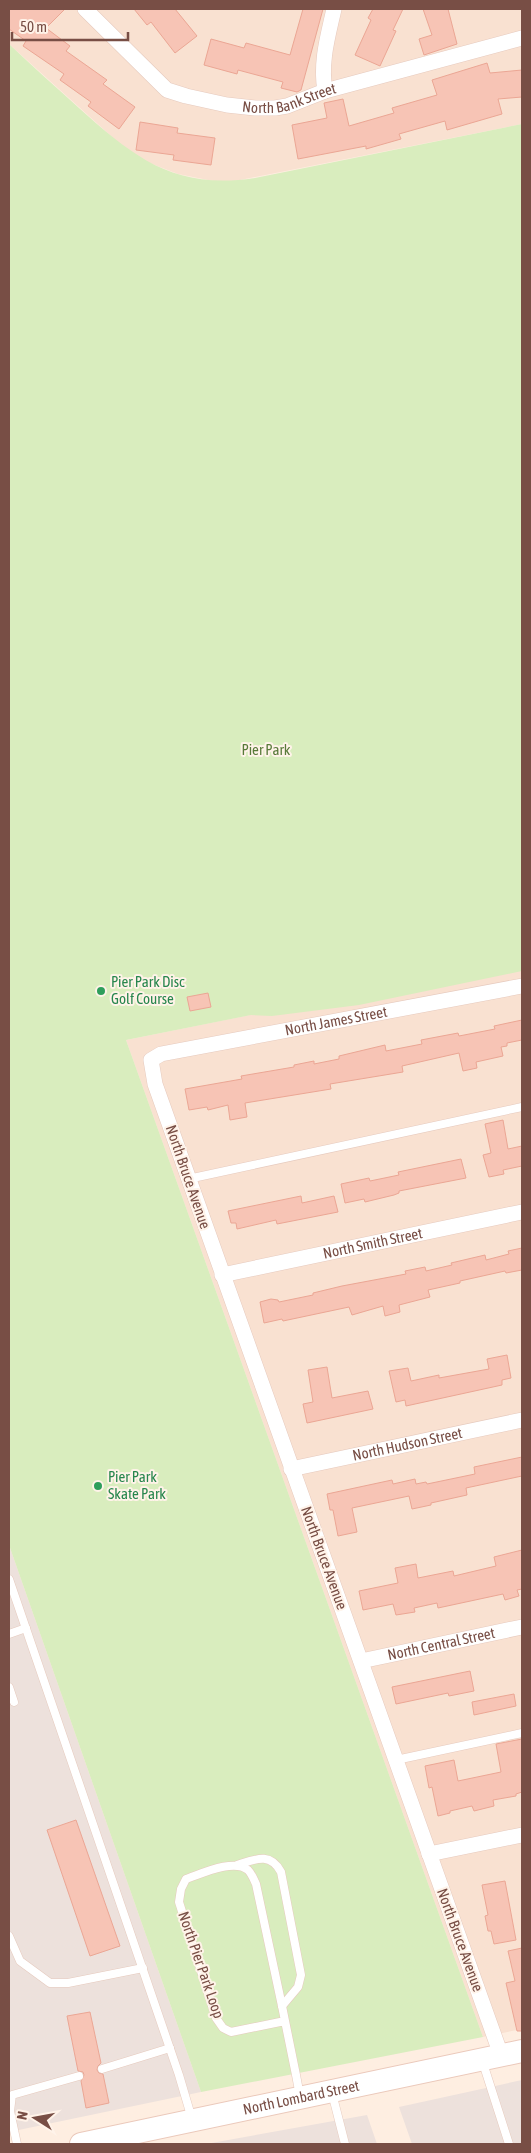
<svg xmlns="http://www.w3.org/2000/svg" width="531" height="2153" viewBox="0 0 531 2153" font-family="'Asap Condensed',sans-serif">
  <rect width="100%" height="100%" fill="#feeee1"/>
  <!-- residential -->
  <g fill="#f9e1d1">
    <polygon points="9,9 522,9 522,124 235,181 213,181 178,174 147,162 121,145 9,44"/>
    <polygon points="522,960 522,2029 483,2037 126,1040"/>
  </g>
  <!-- industrial -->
  <g fill="#ede1dc">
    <polygon points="9,1545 201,2092 9,2132"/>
    <polygon points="522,2080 522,2144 412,2144 399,2107"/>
    <polygon points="367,2115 377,2144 206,2144"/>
  </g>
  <!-- green -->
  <path fill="#d9edbe" d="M9 44C32 66 56 87 79 108 136 159 175 190 255 178L522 124V971L359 1005 272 1016 251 1015 126 1040 483 2037 201 2092 9 1545Z"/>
  <!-- building -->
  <g fill="#f7c4b5" stroke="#eba694">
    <polygon points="9,9 65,9 46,28 70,46 66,51 107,80 103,84 135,107 119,129 88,106 91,102 60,80 64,74 23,46 26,41 9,29"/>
    <polygon points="134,9 175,9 197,36 175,53 151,22 147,25"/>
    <polygon points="303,9 323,9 301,90 297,92 281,88 283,82 238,70 237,74 204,65 211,39 244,48 246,43 290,55"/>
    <polygon points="373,9 403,9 393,30 396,31 380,66 355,55 371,20 368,18"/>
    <polygon points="423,9 448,9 457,44 424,55 419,39 432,35"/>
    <polygon points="487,63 490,73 522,70 522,97 498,99 502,114 447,130 445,121 399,134 401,139 366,149 366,146 298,159 292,125 327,118 324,103 343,99 349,126 394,113 392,108 437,95 432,80"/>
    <polygon points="140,122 178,128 177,133 215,138 211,165 173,160 174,155 136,150"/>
    <polygon points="208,993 211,1007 190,1011 187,997"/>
    <polygon points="522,1020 522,1040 507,1043 507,1046 501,1047 503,1056 476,1062 477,1068 463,1071 459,1053 402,1066 403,1072 330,1084 331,1089 245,1103 247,1117 230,1120 228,1105 208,1110 207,1107 189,1110 185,1089 242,1079 241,1076 294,1067 294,1065 314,1061 314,1064 339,1059 339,1056 385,1045 386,1051 422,1044 421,1040 458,1033 459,1036 495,1029 494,1026"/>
    <polygon points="503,1120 508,1149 522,1146 522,1166 503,1170 504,1174 489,1177 483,1155 491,1153 485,1124"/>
    <polygon points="461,1159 466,1178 399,1191 399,1193 394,1195 365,1202 364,1199 345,1203 341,1184 369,1178 370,1181 399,1175 398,1172"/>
    <polygon points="301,1196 302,1203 334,1196 338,1212 277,1224 276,1220 237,1229 236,1223 231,1223 228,1211"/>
    <polygon points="522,1248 522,1270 506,1273 505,1271 460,1281 460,1283 428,1290 430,1297 399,1305 400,1312 385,1316 383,1306 352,1315 349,1307 283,1321 282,1319 264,1323 260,1302 271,1299 278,1300 279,1302 313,1295 313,1293 342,1286 406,1274 405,1271 425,1267 426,1271 452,1265 451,1263 485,1255 486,1260 509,1254 508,1251"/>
    <polygon points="507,1355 511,1378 502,1380 502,1385 406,1406 405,1400 396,1402 389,1371 408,1368 411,1381 439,1375 439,1378 489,1369 487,1359"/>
    <polygon points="327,1367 332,1398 368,1391 373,1409 307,1423 303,1404 313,1402 308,1370"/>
    <polygon points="522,1457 522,1476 466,1488 467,1495 431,1503 431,1505 412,1509 409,1496 352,1508 357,1532 338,1536 333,1510 330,1510 327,1494 392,1480 393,1484 415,1479 416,1484 426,1482 427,1484 475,1474 474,1467"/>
    <polygon points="522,1550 522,1589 517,1590 519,1596 505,1600 503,1594 438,1608 437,1603 414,1608 415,1612 396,1615 393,1604 363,1610 359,1591 398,1583 395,1568 416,1564 418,1578 453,1571 454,1576 496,1566 494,1557"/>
    <polygon points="470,1671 474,1691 449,1696 448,1693 396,1704 392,1687"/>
    <polygon points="514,1694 516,1706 474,1715 472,1702"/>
    <polygon points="522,1739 522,1792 516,1794 516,1796 493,1800 494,1806 474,1811 472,1806 450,1811 450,1813 438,1816 432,1787 429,1788 425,1766 454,1760 458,1781 501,1772 496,1744"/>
    <polygon points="76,1820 120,1946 90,1956 47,1830"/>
    <polygon points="505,1881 516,1940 494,1944 491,1931 488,1931 485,1916 488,1915 482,1885"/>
    <polygon points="522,1948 522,2031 517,2031 506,1983 515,1981 508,1951"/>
    <polygon points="90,2012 101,2063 98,2066 97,2070 99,2073 103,2074 109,2103 86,2108 81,2081 84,2075 83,2072 78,2071 67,2016"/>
  </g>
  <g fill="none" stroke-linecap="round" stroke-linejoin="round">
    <defs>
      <g id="lane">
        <polyline points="188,1179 522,1107"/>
        <polyline points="9,1579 179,2075 192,2119"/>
        <polyline points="9,1634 26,1628"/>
        <polyline points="9,1687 14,1702"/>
        <polyline points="396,1760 522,1733"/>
        <path d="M237 1865C256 1859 270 1852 281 1872L301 1975 298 1987 282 2006"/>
        <polyline points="9,1936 20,1961 50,1983 68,1983 143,1968"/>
        <path d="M285 2021 231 2032 223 2028 216 2018 179 1902 181 1889 186 1879C201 1874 234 1858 248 1870 252 1874 254 1880 256 1884L282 2006 296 2075 300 2096"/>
        <polyline points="482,2060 509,2144"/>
        <polyline points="102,2069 170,2048"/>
        <polyline points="332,2093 345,2144"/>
        <polyline points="17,2144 10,2111 12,2095 79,2076"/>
      </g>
      <g id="street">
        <path id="s1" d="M85 9 167 90 186 96 227 105 255 108H275L287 106 325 91 522 38"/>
        <path d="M325 91C320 62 328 36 334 9"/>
        <path id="s2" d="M222 1275 522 1212"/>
        <path id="s3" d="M291 1469 522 1420"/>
        <path id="s4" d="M361 1661 522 1627"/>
        <polyline points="429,1854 522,1835"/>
        <path id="s5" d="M501 2055 155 1084 151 1060 161 1054 522 986"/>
      </g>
      <g id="secondary">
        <path id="s6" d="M81 2144 522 2051"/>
      </g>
    </defs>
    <!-- lane casing -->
    <use href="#lane" stroke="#e6cabe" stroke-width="9"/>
    <!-- street casing -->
    <use href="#street" stroke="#e6cabe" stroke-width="16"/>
    <!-- secondary casing -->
    <use href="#secondary" stroke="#ebc9bb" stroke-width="24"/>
    <!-- lane -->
    <use href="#lane" stroke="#fff" stroke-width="8"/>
    <!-- street -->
    <use href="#street" stroke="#fff" stroke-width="15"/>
    <!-- secondary -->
    <use href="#secondary" stroke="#fff" stroke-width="22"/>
  </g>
  <!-- markers -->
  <g fill="#2e9e5b" stroke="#fff3e9" stroke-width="2">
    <circle cx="101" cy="991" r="5"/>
    <circle cx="98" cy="1486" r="5"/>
  </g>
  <g text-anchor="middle" stroke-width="4" stroke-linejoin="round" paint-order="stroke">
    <!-- street labels -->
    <g font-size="15" fill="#784e45" stroke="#fff3e9">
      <text dy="5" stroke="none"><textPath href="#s1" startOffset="241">North Bank Street</textPath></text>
      <text dy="5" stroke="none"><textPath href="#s5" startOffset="1245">North James Street</textPath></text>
      <text transform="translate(188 1177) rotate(71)" y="5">North Bruce Avenue</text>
      <text dy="5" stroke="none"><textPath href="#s2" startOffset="154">North Smith Street</textPath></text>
      <text dy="5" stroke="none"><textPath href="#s3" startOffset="119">North Hudson Street</textPath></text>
      <text transform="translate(324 1558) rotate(70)" y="5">North Bruce Avenue</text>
      <text dy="5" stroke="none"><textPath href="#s4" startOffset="82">North Central Street</textPath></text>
      <text transform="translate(460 1940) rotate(70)" y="5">North Bruce Avenue</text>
      <text transform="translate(201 1965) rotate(71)" y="5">North Pier Park Loop</text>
      <text dy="5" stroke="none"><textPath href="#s6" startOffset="225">North Lombard Street</textPath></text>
    </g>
    <!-- park labels -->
    <g font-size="15" fill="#587a39" stroke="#fff3e9">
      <text x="266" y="755">Pier Park</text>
    </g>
    <!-- leisure labels -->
    <g font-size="15" fill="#27864d" stroke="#fff3e9" text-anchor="start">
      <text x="111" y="987">Pier Park Disc<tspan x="111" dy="17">Golf Course</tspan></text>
      <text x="108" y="1482">Pier Park<tspan x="108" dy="17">Skate Park</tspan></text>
    </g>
  </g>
  <!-- border -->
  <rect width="531" height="2153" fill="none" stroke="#784e45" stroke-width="20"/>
  <!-- north arrow -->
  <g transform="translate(35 2118) rotate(281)" stroke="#fff3e9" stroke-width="4" paint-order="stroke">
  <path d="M0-4L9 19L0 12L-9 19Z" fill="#784e45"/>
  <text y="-8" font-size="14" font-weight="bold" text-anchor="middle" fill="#784e45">N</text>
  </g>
  <!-- scale -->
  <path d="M12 32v8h116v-8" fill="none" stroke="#784e45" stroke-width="2.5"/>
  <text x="20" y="32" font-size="15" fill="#784e45" stroke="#fff3e9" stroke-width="4" paint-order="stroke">50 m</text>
</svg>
